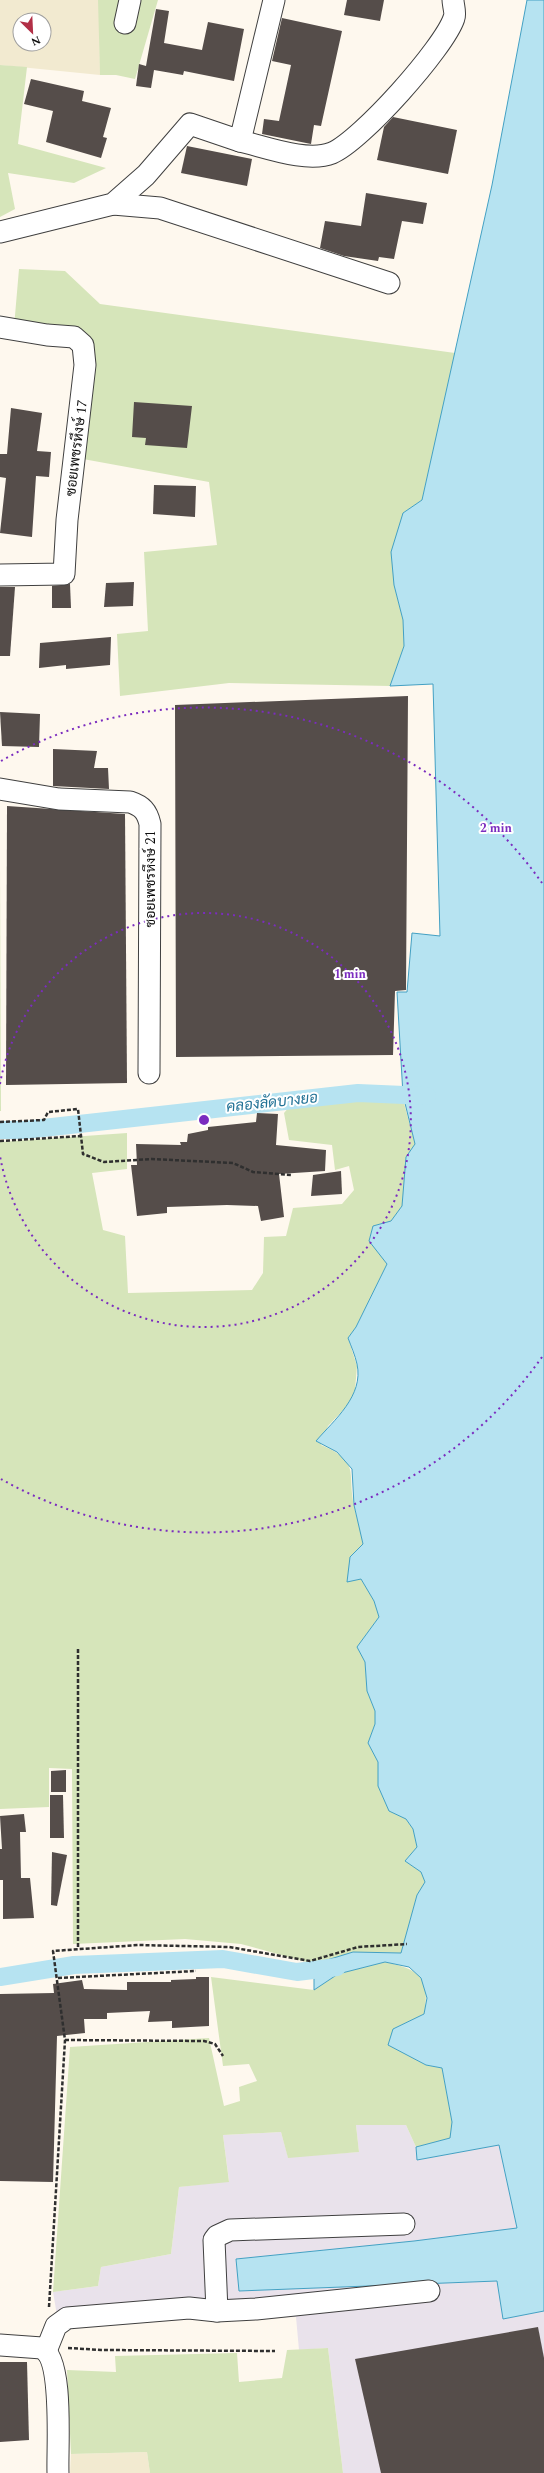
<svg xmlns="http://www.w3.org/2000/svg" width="544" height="2473" viewBox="0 0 544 2473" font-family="Spectral,Sarabun,serif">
  <rect width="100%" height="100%" fill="#fef8ee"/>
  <!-- industrial -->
  <polygon fill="#e9e2eb" points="356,2125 406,2125 416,2147 418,2160 499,2145 517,2228 414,2241 236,2259 239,2291 497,2281 503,2319 544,2311 544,2473 343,2473 328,2348 299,2350 296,2317 79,2323 60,2333 53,2292 98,2286 101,2267 171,2254 179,2187 229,2181 223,2135 281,2132 288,2157 359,2152"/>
  <!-- farmland -->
  <g fill="#f2ead0" fill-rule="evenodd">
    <path d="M0 0H99L100 75 0 65ZM20 20H44V44H20Z"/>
    <polygon points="147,2452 150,2473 70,2473 71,2454"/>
  </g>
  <!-- green -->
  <g fill="#d6e5ba">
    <polygon points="98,0 158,0 135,79 116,75 100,75"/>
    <polygon points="0,65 27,67 18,144 106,168 74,183 8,173 15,209 0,217"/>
    <polygon points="19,269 65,271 100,304 455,353 422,500 403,513 394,585 403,620 404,646 390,686 229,683 120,696 117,634 148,631 144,552 217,545 209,482 83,459 79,350 14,327"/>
    <polygon points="0,864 1,1111 0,1111"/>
    <path d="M339 1099 404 1103 415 1144 406 1157 402 1206 391 1221 373 1226 369 1240 387 1264 356 1327 348 1338 357 1366 355 1390 349 1404 328 1426 321 1445C361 1462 347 1471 354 1505 356 1519 362 1530 363 1544L358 1552 347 1581 361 1579 374 1601 379 1617 357 1647 365 1662 367 1691 375 1711V1724L368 1743 378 1762V1786L389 1810 406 1819 413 1829 417 1847 405 1861 421 1872 425 1882 417 1895 401 1953 353 1952 314 1964 241 1944 185 1939 73 1944 72 1769 49 1768V1807L0 1809V1142L127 1133V1169L92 1173 103 1230 125 1236 128 1293 252 1290 263 1273 264 1237 286 1236 293 1208 342 1204 354 1190 349 1166 335 1170 332 1145 289 1140 284 1113 290 1106Z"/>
    <path d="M385 1962C418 1969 431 1977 424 2014L393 2029 389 2045 426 2065 442 2068 452 2122 450 2138 416 2147 406 2125H356L359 2152 288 2158 281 2132 223 2135 229 2182 179 2187 171 2254 101 2267 98 2286 53 2292 70 2047 209 2038 224 2106 240 2101 239 2087 257 2081 249 2064 223 2066 211 1977 314 1990 338 1974Z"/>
    <polygon points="328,2348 343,2473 150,2473 147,2452 71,2454 67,2370 116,2372 115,2356 237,2353 239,2382 282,2378 287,2350"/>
  </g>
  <!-- water -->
  <path fill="#b6e3f1" stroke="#43a0c3" d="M527 0H544V2311L503 2319 497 2281 239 2291 236 2259 414 2241 517 2228 499 2145 417 2160 416 2147 450 2138 452 2122 442 2068 426 2065 388 2045 393 2029 424 2014 427 1998 421 1978 409 1967 385 1962 338 1974 314 1990V1964L353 1952 401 1953 417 1895 425 1882 421 1872 405 1861 417 1847 413 1829 406 1819 389 1811 378 1786V1762L368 1743 375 1724V1711L367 1691 365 1662 357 1647 379 1617 374 1601 361 1579 347 1582 350 1557 363 1544 354 1505 352 1469 337 1452 316 1441C334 1420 364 1396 357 1364 355 1355 351 1346 348 1338L356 1327 387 1264 369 1241 373 1226 391 1221 402 1206 406 1157 415 1144 403 1095 397 992H407L412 933 440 936 433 684 390 686 404 646 403 620 394 585 391 552 403 513 422 500 492 185Z"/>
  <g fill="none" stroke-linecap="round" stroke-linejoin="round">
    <!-- canal -->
    <g stroke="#b6e3f1" stroke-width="18">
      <polyline points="0,1130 25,1130 358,1093 427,1096"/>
      <polyline points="0,1977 74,1965 223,1959 297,1972 337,1967"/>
    </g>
  </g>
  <!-- building -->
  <g fill="#554d4a">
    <polygon points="347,0 384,0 380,21 344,15"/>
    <polygon points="156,9 169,11 164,43 202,50 208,22 244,29 234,81 184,71 183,75 154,70 151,88 136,86 139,64 146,66"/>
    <polygon points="282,18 342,31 321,126 314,125 311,144 262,134 264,119 279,121 291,65 272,61"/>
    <polygon points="31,79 84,91 82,101 111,108 103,137 107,138 101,158 46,142 53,111 24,104"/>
    <polygon points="393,117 457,130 448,174 377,160 384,127"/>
    <polygon points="187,146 252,159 247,186 181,173"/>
    <polygon points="366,193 427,203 423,224 402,221 394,259 379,257 378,261 344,256 320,248 325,221 361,226"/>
    <polygon points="134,402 192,406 187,448 145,445 146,438 132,437"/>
    <polygon points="11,408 42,413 37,451 51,452 49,477 36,476 32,537 0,533 6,478 0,477 0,454 7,454"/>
    <polygon points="154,485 196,486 195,517 153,514"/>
    <polygon points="134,582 133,606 104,607 106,583"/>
    <polygon points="70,584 71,608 52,608 52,586"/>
    <polygon points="0,587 15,587 10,656 0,656"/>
    <polygon points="111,637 110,665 66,669 66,665 39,668 40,643"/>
    <polygon points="408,696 406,990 395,991 393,1055 176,1057 175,705"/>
    <polygon points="0,712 40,714 39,747 2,746"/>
    <polygon points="53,749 97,751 94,768 108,768 109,789 53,786"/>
    <polygon points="7,806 125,814 127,1083 6,1085"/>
    <polygon points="257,1113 278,1114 276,1145 326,1150 325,1171 279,1174 284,1217 261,1221 258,1206 227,1205 167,1207 167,1213 137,1216 131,1165 137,1165 136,1144 181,1145 180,1142 187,1142 188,1134 208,1130 208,1127 256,1122"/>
    <polygon points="341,1171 342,1194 311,1196 313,1175"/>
    <polygon points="66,1770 66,1792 51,1792 51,1771"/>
    <polygon points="50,1795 63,1795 64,1838 50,1838"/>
    <polygon points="24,1814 26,1832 20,1832 21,1878 30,1878 34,1918 3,1919 3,1880 0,1880 0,1849 2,1849 0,1816"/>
    <polygon points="52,1852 67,1855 57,1906 51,1905"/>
    <polygon points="196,1977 209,1977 209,2026 172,2028 172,2021 148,2022 150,2011 107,2013 107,2019 84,2019 85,2033 57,2036 53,2182 0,2181 0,1994 54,1993 53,1984 82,1980 84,1989 127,1990 127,1982 171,1982 171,1980 196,1979"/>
    <polygon points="538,2327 544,2358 544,2473 381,2473 355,2359"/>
    <polygon points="0,2362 27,2362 29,2440 0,2442"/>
  </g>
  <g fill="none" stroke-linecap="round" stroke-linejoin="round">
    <defs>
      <g id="minor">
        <polyline points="125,23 130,0"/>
        <path d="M240 141C266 147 307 163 332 153 361 141 444 48 454 18 456 13 453 5 453 0"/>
        <polyline points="113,204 160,208 389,283"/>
        <polyline points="0,232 113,204 146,175 190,124 240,141 274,0"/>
        <polyline points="0,327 47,335 74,337 83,345 85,365 67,520 64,574 0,575"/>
        <path d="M0 789 59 799 130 802C142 806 147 811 150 824L149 1073"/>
        <polyline points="217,2311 214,2240 217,2236 230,2230 404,2224"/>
        <path d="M0 2345 42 2348C64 2360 57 2448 58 2473"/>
        <polyline points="46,2351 56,2326 67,2318 189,2308 217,2311 256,2309 429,2291"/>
      </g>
    </defs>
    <!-- minor casing -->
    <use href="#minor" stroke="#404040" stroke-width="23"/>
    <!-- path -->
    <g stroke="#2f2f2f" stroke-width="2.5" stroke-dasharray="4 2" stroke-linecap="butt">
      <polyline points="0,1122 44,1120 48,1112 78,1109 83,1154 104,1162 152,1159 233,1163 253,1172 291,1175"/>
      <polyline points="0,1141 81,1136"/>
      <polyline points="78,1649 78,1949"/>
      <polyline points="58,1978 196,1971"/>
      <polyline points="65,2040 204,2041 215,2044 223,2056"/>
      <polyline points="49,2307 65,2040 53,1951 138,1945 229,1947 310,1961 358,1947 407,1944"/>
      <polyline points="68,2348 101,2350 275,2351"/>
    </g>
    <!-- minor -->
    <use href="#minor" stroke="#fff" stroke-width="21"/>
  </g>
  <!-- distance rings -->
  <g fill="none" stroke="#7b2cbf" stroke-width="2" stroke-dasharray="2 4">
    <path d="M0 1084A207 207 0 1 1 0 1156"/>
    <path d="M542 1357A413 413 0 0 1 1 1479M1 761A413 413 0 0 1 542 883"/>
  </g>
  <g text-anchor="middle" stroke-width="4" stroke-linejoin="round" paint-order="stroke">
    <!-- street labels -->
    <g font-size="14" fill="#0d0d0d" stroke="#fff">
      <text transform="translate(76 448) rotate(-83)" y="5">ซอยเพชรหึงษ์ 17</text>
      <text transform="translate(150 879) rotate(-90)" y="5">ซอยเพชรหึงษ์ 21</text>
    </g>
    <!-- water labels -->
    <g font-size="15" font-style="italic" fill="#207195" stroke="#fff">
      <text transform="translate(272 1102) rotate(-6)" y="5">คลองลัดบางยอ</text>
    </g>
  </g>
  <circle cx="204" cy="1120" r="6" fill="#7b2cbf" stroke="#fff" stroke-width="2"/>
  <g font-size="12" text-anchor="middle" font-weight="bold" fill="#7b2cbf" stroke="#fff" stroke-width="4" stroke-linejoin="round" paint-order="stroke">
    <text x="496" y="832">2 min</text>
    <text x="350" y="978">1 min</text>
  </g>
  <!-- north arrow -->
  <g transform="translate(32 32) rotate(156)"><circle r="19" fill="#ffffff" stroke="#9e9e9e"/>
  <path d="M0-3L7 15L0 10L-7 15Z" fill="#b22f46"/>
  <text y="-6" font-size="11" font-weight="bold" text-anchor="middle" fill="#0d0d0d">N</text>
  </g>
</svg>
